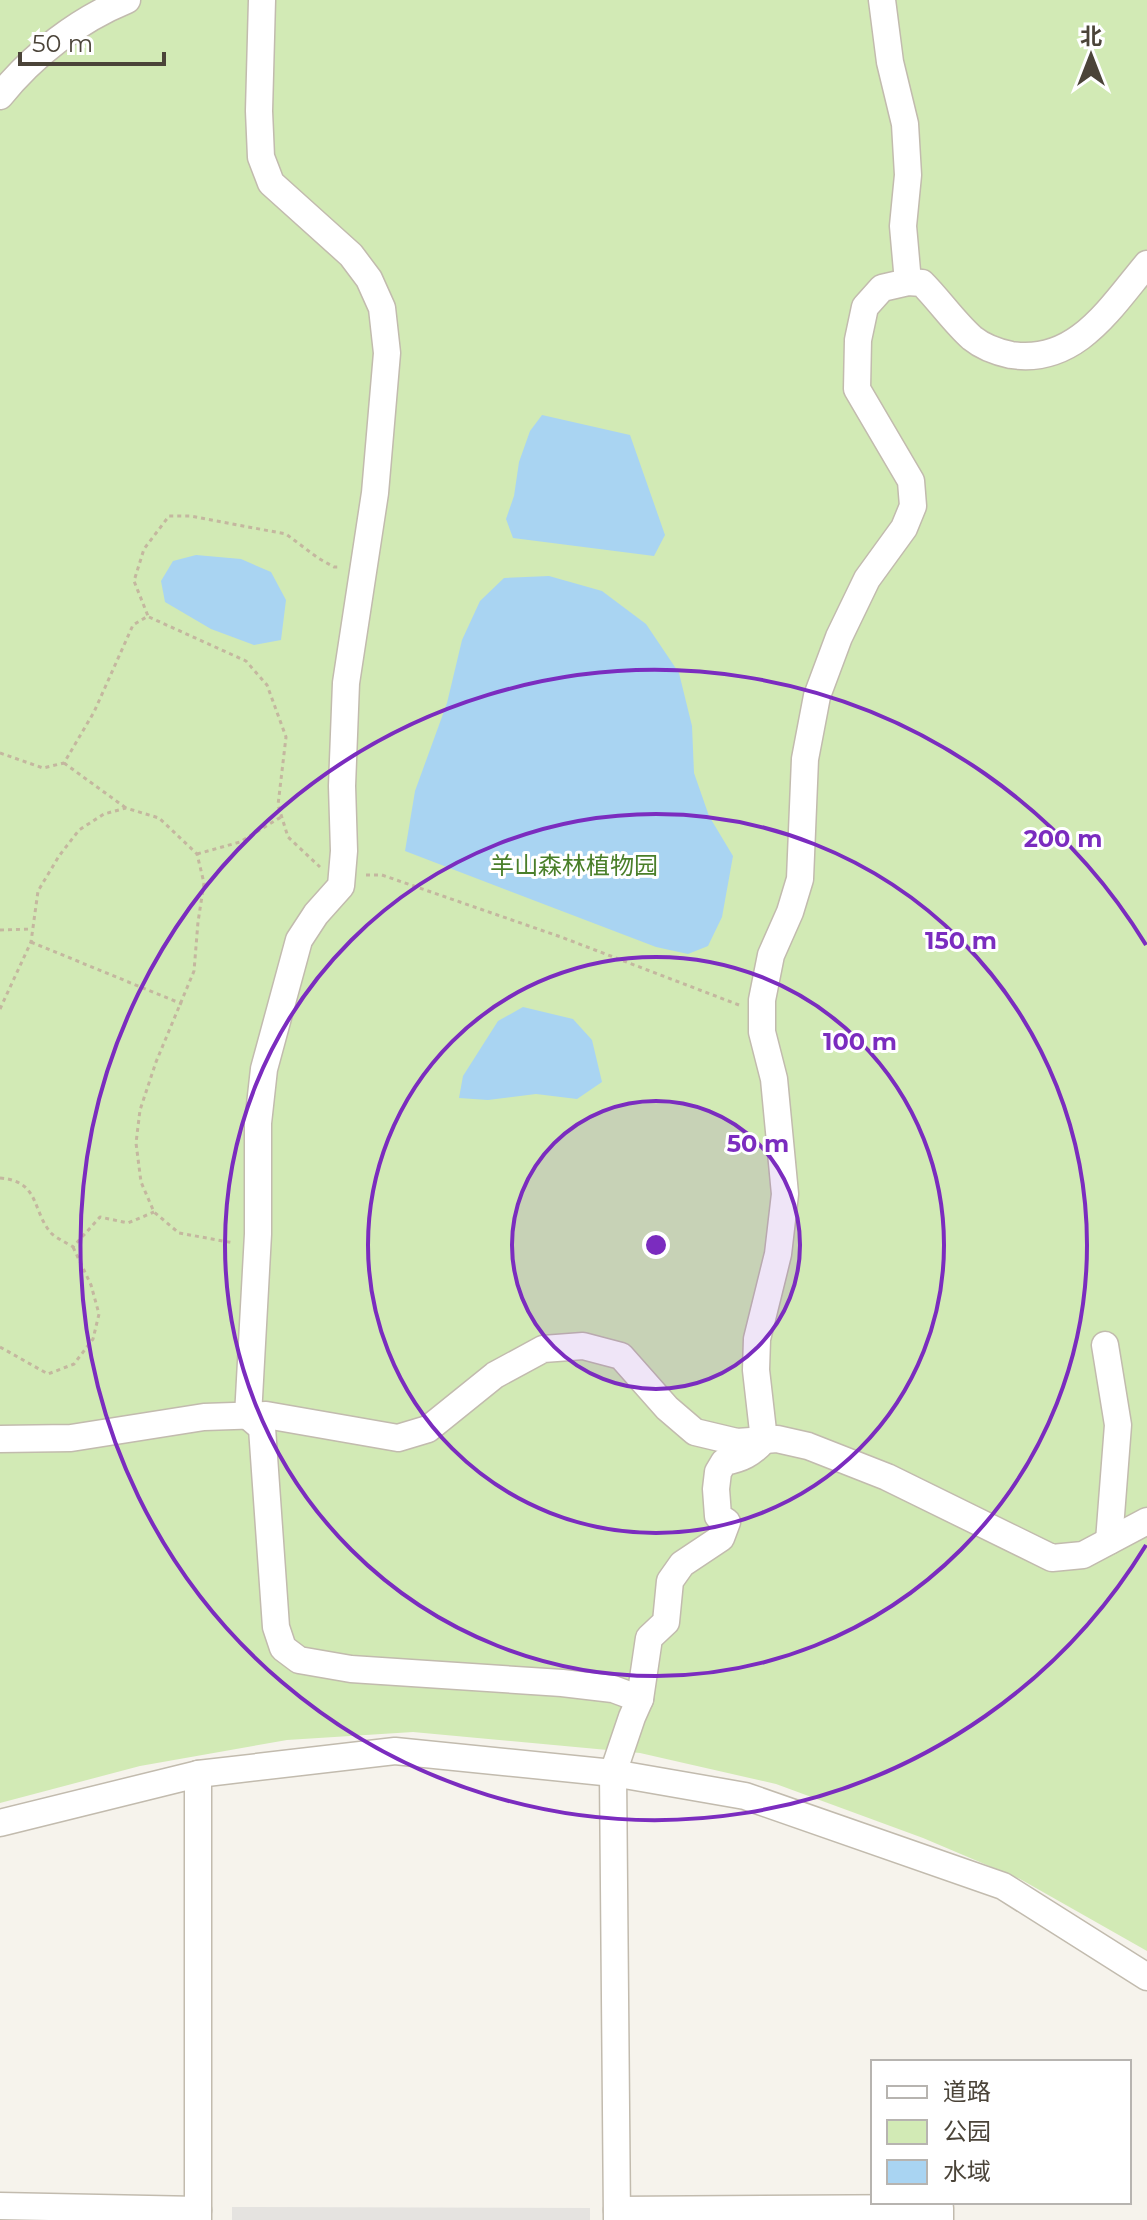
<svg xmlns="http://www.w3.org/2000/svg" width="1147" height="2220" viewBox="0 0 1147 2220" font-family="Montserrat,'Noto Sans SC',sans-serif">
  <rect width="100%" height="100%" fill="#f6f3ec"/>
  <!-- green -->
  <polygon fill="#d2eab5" points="0,0 1147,0 1147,1951 1020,1879 923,1838 776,1784 640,1753 413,1732 287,1740 140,1766 0,1803"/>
  <!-- parking -->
  <polygon fill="#e5e3e0" points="232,2207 590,2208 590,2220 232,2220"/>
  <!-- water -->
  <g fill="#a9d4f2">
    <polygon points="542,415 630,435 665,535 654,556 513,538 506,519 514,496 519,462 530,431"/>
    <polygon points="196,555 241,559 271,572 286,600 281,640 254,645 211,629 165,602 161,581 173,561"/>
    <polygon points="549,576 602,591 646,624 679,673 692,726 694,773 709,816 733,856 722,917 708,946 688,954 656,947 405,851 415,791 447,703 462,640 480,601 504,578"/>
    <polygon points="523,1007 573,1019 592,1040 602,1082 577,1099 536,1094 488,1100 459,1098 463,1076 498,1021"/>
  </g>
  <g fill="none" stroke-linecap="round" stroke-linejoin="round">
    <defs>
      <g id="minor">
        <polyline points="262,0 259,111 261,157 271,183 351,255 369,279 382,308 387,353 375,493 346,683 342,786 344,851 341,886 316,914 299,940 264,1069 258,1123 258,1234 248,1416 262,1428 276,1627 283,1648 299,1660 351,1669 562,1683 613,1689 640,1699"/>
        <polyline points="882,0 890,62 905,124 908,175 903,226 908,282"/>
        <path d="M0 96C33 55 78 20 127 0"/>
        <polyline points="1105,1345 1118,1425 1109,1541"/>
        <polyline points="0,1439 71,1438 204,1417 266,1415 398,1438 428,1429 495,1375 543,1349 583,1346 621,1356 667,1408 695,1432 737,1442 777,1439 808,1446 887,1477 1052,1558 1083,1555 1147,1521"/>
        <polyline points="0,1823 198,1774 395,1751 613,1773 745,1796 1003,1886 1147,1977"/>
        <polyline points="0,2206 198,2210"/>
        <polyline points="617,2210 940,2208 940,2220"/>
        <polyline points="198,2220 198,1774"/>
        <path d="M617 2220 613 1773 632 1717 640 1699 649 1638 666 1622 670 1581 682 1564 721 1538 727 1522 718 1516 716 1489 718 1472 724 1462C741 1459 752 1454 764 1440L756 1370 757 1339 778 1254 785 1194 774 1079 762 1032V1000L771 955 790 912 800 879 805 759 817 696 839 637 867 579 904 528 913 506 911 481 857 389 858 340 865 307 882 288 908 282 922 283C939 300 954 322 972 338 983 347 997 352 1011 355 1076 365 1110 308 1147 264"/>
      </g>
    </defs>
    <!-- minor casing -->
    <use href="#minor" stroke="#c2bbae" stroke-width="29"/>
    <!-- path -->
    <g stroke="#c4b79f" stroke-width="3" stroke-dasharray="4 4" stroke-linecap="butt">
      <polyline points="149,617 246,661 267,685 286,737 278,805 288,837 320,867"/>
      <polyline points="0,753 43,768 64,763 94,712 133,625 148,616 134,581 144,549 169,516 190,516 286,534 318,558 334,567 341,567"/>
      <polyline points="64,763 126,808"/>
      <polyline points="197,854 240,842 281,817"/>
      <polyline points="366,875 382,875 561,937 739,1005"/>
      <polyline points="0,930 32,929"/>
      <polyline points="31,942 182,1004"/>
      <polyline points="0,1009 31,942 38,891 59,856 79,830 104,814 126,808 159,818 197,854 204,883 198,922 194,971 156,1062 140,1110 136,1143 141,1182 154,1212 179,1233 234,1243"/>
      <path d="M0 1178C40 1181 32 1211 51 1233 56 1238 67 1243 73 1247L100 1217 128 1223 154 1212"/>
      <polyline points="0,1347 48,1374 74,1364 93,1339 99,1314 91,1285 73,1247"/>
    </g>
    <!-- minor -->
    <use href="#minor" stroke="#fff" stroke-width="26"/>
  </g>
  <!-- distance rings -->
  <circle cx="656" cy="1245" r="144" fill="#7b2cbf" fill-opacity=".12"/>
  <g fill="none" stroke="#7b2cbf" stroke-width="4">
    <circle cx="656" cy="1245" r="144"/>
    <circle cx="656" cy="1245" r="288"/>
    <circle cx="656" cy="1245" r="431"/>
    <path d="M1146 1545A575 575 0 1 1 1146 945"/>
  </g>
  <g text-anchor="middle" stroke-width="6" stroke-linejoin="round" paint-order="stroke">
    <!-- park labels -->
    <g font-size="24" fill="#4a7f2a" stroke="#fff">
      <text x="574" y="874">羊山森林植物园</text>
    </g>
  </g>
  <circle cx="656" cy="1245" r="12" fill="#7b2cbf" stroke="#fff" stroke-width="4"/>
  <g font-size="24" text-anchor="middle" font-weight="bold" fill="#7b2cbf" stroke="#fff" stroke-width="6" stroke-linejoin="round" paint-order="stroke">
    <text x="1063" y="847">200 m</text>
    <text x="961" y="949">150 m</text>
    <text x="860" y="1050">100 m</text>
    <text x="758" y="1152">50 m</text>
  </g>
  <!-- legend -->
  <rect x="871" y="2060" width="260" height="144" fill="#ffffff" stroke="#b7b4b0" stroke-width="2"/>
  <rect x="887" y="2086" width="40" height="12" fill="#ffffff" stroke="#b7b4b0" stroke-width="2"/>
  <text x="943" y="2100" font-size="24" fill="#4b4439">道路</text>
  <rect x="887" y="2120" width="40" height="24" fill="#d2eab5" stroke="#b7b4b0" stroke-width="2"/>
  <text x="943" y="2140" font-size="24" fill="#4b4439">公园</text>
  <rect x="887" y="2160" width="40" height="24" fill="#a9d4f2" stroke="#b7b4b0" stroke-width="2"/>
  <text x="943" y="2180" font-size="24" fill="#4b4439">水域</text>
  <!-- north arrow -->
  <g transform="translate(1091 56)" stroke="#ffffff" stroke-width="6" paint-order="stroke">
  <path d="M0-6L14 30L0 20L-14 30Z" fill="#4b4439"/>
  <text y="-12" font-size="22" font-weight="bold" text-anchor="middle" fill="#4b4439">北</text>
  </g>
  <!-- scale -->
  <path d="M20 52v12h144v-12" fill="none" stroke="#4b4439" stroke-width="4"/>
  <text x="32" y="52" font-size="24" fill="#4b4439" stroke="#ffffff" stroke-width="6" paint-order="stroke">50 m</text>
</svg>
